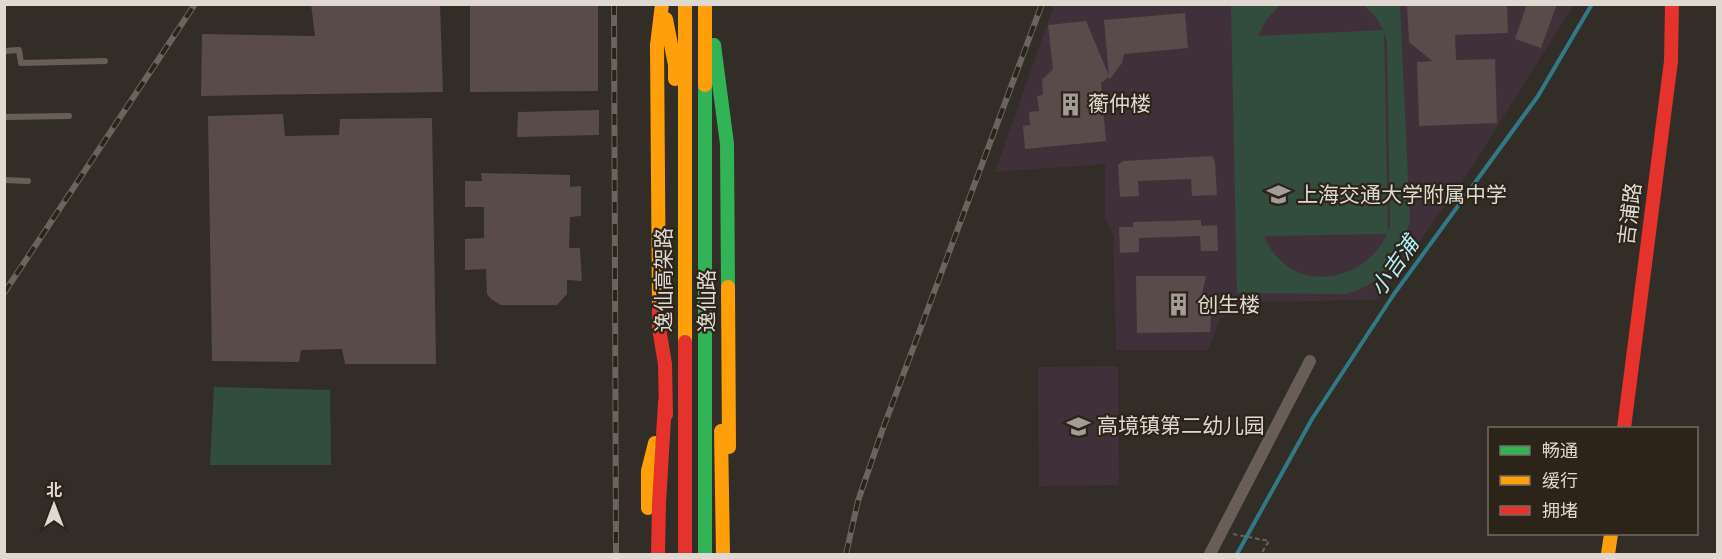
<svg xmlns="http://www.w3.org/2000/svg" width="1722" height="559" viewBox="0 0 1722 559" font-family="Barlow,'Noto Sans SC',sans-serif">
  <rect width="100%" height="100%" fill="#322d27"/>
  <!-- education -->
  <g fill="#40303a">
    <polygon points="1054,5 1574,5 1468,173 1378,300 1251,302 1220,319 1208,350 1116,350 1113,235 1105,217 1105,164 995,172"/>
    <polygon points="1118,366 1119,485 1039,486 1038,367"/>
  </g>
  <!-- green -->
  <g fill="#324d3d" fill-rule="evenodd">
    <path d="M1231 5H1280L1266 20 1258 36 1383 30 1377 19 1364 5H1400L1410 222C1398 259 1385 284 1345 294L1237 293ZM1384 33 1387 41 1390 228 1388 232ZM1387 234C1372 270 1324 289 1290 268 1278 260 1269 249 1264 236Z"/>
    <polygon points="214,387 330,390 331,465 210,465"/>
  </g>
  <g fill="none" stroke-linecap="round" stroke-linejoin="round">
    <!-- stream -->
    <polyline stroke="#327987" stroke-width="4" points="1237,554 1312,419 1394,294 1538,96 1592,4"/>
  </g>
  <!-- building -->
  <g fill="#594b49">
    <polygon points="311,4 440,4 443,92 201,96 202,34 315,36"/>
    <polygon points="470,4 598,4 598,91 470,92"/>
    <polygon points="1407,4 1507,4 1508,33 1455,35 1456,60 1495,59 1497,123 1419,126 1417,62 1432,61 1409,42"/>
    <polygon points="1527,4 1557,4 1541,48 1515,39"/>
    <polygon points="1185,13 1188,48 1124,54 1122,63 1109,80 1109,77 1101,83 1106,141 1025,149 1023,126 1030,125 1029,112 1039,111 1037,96 1043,95 1042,80 1053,69 1048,25 1086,21 1109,76 1104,20"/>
    <polygon points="599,110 599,135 517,137 518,112"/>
    <polygon points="283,114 285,136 339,135 340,119 432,118 436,364 345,364 342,349 301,350 299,362 212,361 208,116"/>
    <polygon points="1212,156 1215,162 1217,195 1192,196 1191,179 1138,181 1139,196 1120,197 1118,165 1123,161"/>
    <polygon points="481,173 570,175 570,187 581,186 581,216 570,217 569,248 580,248 582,281 567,280 567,294 557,305 501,305 491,299 487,294 486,269 465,270 465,239 484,238 484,207 465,207 465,181 482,181"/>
    <polygon points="1201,220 1201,226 1217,225 1218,251 1201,251 1200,236 1139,238 1139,252 1120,253 1119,227 1133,227 1133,222"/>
    <polygon points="1136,276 1206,276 1202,294 1226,304 1211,317 1210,332 1137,333"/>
  </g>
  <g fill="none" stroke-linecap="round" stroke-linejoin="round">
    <!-- path -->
    <polyline stroke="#69625a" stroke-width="2" stroke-dasharray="4.5 3" stroke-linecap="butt" points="1233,534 1269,541 1261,554"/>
    <!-- lane -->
    <g stroke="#695e55" stroke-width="6">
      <polyline points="4,51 19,50 21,63 105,61"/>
      <polyline points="4,117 69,116"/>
      <polyline points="4,180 28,181"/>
    </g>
    <!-- street -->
    <polyline stroke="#695e55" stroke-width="12" points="1210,554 1310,361"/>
    <!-- fast -->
    <g stroke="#30b455" stroke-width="14">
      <polyline points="714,45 727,144 728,287"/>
      <polyline points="705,85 705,554"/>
    </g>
    <!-- slow -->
    <g stroke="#ff9f0a" stroke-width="14">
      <polyline points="685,4 685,342"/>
      <polyline points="705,4 705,85"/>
      <polyline points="666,19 675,65 675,79"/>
      <polyline points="728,287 729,447"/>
      <polyline points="659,308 657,45 662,4"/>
      <polyline points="721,431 723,554"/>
      <polyline points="648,508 648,471 655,443"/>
      <polyline points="1608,554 1611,534"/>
    </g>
    <!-- jam -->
    <g stroke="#e5322d" stroke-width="14">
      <polyline points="659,308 659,328 665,364 666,415"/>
      <polyline points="685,342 685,554"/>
      <polyline points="1624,428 1671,61 1672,4"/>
      <polyline points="658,554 659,504 665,402"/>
    </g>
    <defs>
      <g id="rail">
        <polyline points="614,4 616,554"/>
        <polyline points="4,293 195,4"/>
        <polyline points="846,554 858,501 881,434 1042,4"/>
      </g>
    </defs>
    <!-- rail casing -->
    <use href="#rail" stroke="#69645d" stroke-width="6"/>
    <!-- rail -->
    <use href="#rail" stroke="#2d2419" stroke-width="4" stroke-dasharray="11" stroke-linecap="butt"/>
  </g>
  <!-- icons -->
  <defs>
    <symbol id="building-bare" viewBox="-9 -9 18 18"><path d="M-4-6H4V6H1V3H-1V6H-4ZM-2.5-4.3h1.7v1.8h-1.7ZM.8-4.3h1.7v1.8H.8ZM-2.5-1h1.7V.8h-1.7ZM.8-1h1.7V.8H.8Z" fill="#a29d96" stroke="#2d2419" stroke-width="2.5" paint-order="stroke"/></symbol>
    <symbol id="school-bare" viewBox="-9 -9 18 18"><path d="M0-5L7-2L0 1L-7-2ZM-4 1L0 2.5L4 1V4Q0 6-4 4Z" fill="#a29d96" stroke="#2d2419" stroke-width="2.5" paint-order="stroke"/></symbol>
  </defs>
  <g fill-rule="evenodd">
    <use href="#building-bare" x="1054" y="88" width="33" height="33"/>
    <use href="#school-bare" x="1262" y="178" width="33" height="33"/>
    <use href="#building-bare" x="1162" y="288" width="33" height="33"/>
    <use href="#school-bare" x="1062" y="410" width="33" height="33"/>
  </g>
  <g text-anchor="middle" stroke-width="4.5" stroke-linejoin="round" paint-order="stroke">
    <!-- poi labels -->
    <g font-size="21" fill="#dfd9d2" stroke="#2d2419" text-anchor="start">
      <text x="1088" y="111">蘅仲楼</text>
      <text x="1297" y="202">上海交通大学附属中学</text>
      <text x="1197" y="312">创生楼</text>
      <text x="1097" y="433">高境镇第二幼儿园</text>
    </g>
    <!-- street labels -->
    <g font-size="21" fill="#dfd9d2" stroke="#2d2419">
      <text transform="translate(1630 214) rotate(-83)" y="7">吉浦路</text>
      <text transform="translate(664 280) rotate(-90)" y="7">逸仙高架路</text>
      <text transform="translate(707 301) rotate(-90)" y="7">逸仙路</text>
    </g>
    <!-- water labels -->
    <g font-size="22" font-style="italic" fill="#b0eefc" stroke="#2d2419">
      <text transform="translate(1394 266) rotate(-55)" y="8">小吉浦</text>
    </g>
  </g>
  <!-- border -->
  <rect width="1722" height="559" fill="none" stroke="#dfd9d2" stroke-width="12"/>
  <!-- legend -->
  <rect x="1488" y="427" width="210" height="108" fill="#2d2419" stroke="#746c63" stroke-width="1.5"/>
  <rect x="1500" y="446" width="30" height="9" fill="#30b455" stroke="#746c63" stroke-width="1.5"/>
  <text x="1542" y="457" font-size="18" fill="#dfd9d2">畅通</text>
  <rect x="1500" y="476" width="30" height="9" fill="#ff9f0a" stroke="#746c63" stroke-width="1.5"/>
  <text x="1542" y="487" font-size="18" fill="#dfd9d2">缓行</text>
  <rect x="1500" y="506" width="30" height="9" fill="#e5322d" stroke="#746c63" stroke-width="1.5"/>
  <text x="1542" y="517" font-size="18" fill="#dfd9d2">拥堵</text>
  <!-- north arrow -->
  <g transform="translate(54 505)" stroke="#2d2419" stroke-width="4.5" paint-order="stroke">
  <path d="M0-4.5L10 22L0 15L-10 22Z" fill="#dfd9d2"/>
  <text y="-9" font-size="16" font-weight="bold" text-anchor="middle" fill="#dfd9d2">北</text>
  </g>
</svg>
